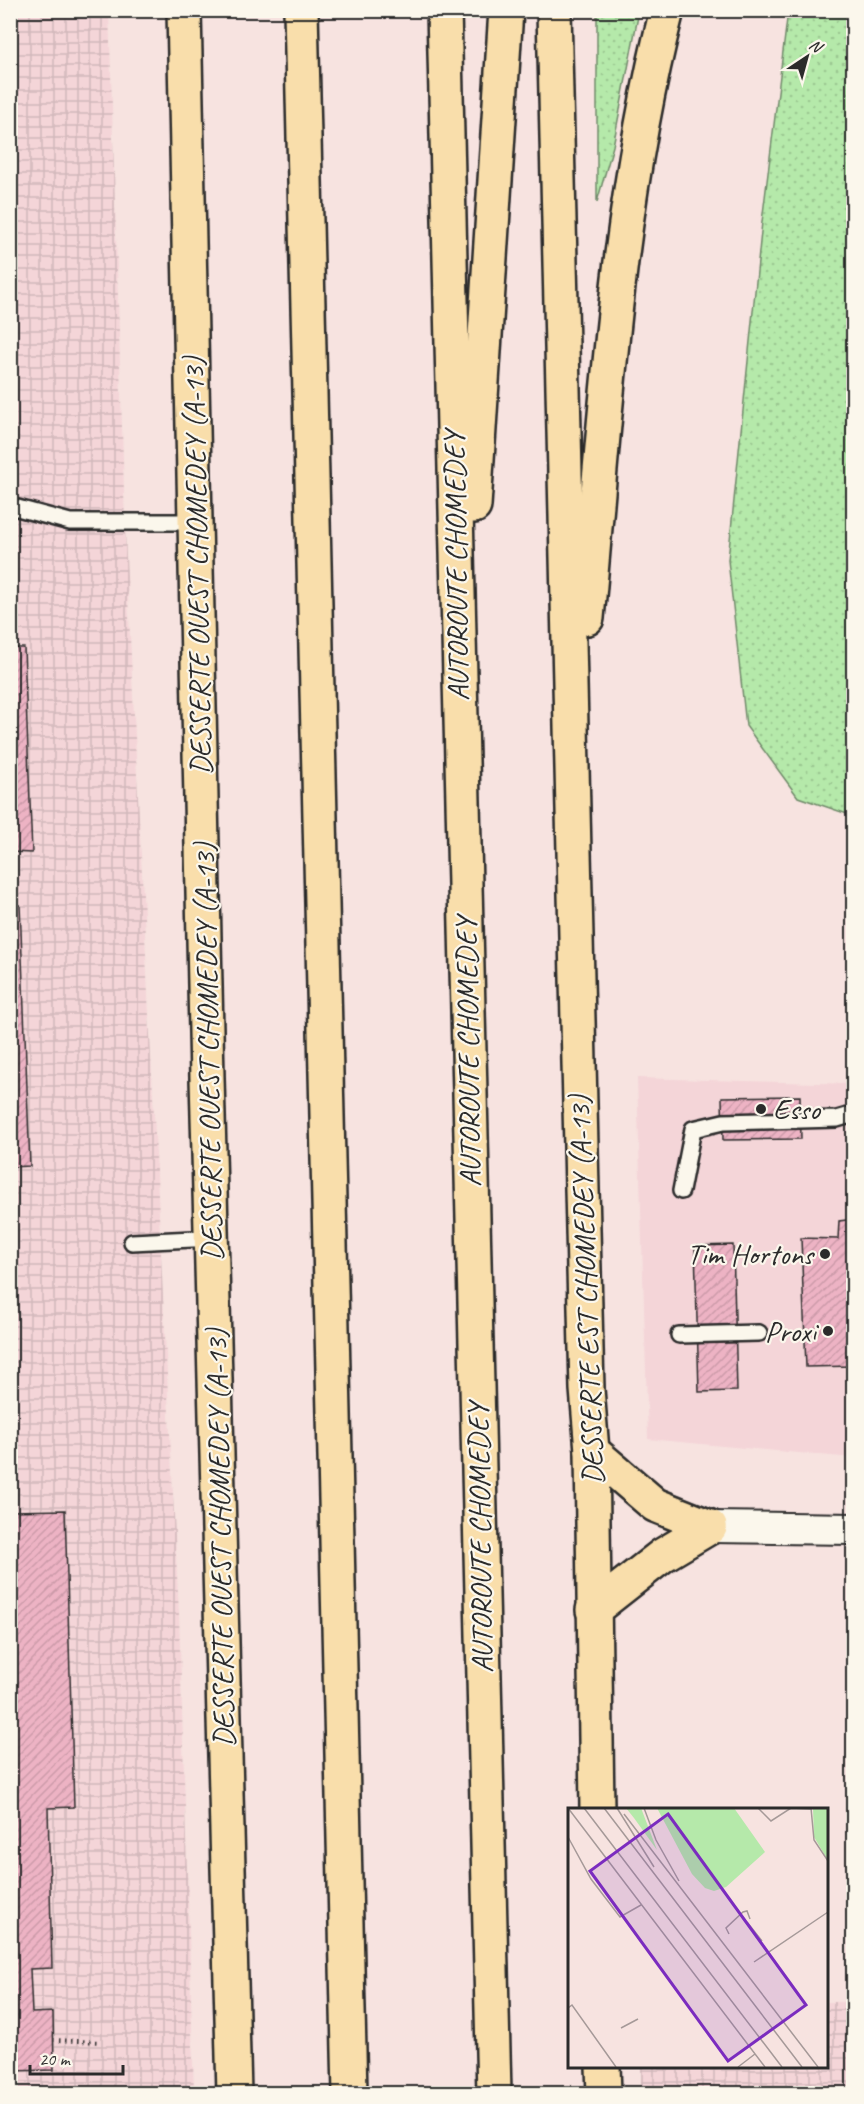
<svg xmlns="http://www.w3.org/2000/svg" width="864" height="2104" viewBox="0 0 864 2104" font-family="Caveat,sans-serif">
  <defs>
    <pattern id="industrial-grid" width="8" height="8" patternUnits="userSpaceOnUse" patternTransform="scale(1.5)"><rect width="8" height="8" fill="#f4d5d8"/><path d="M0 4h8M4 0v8" fill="none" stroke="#d1b7ba"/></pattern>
    <pattern id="grass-dots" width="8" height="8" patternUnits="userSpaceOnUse" patternTransform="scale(1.5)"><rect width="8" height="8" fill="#b5e9aa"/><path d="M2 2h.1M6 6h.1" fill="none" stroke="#9cc892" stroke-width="1.8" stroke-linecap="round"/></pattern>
    <pattern id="building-hatch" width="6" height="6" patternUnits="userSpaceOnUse" patternTransform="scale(1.5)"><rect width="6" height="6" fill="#edb3c4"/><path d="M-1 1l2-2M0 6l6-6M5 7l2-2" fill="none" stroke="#cb9aa9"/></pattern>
  </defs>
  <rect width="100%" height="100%" fill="#f7e3e0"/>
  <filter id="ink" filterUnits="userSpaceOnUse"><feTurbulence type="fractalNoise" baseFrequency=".0167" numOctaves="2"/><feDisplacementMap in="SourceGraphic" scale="12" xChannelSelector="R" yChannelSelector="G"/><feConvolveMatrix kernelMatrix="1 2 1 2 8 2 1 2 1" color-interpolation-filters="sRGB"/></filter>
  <g filter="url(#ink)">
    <!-- built -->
    <polygon fill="#f4d5d8" points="637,1078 853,1084 853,1458 648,1439"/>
    <!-- industrial -->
    <g fill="url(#industrial-grid)">
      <polygon points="109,10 126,556 179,1614 194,2093 11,2094 10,11"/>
      <polygon points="827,2002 853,2002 853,2093 641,2093 641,2067 826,2066"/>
    </g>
    <!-- grass -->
    <g fill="url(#grass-dots)" stroke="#708a6a" stroke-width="1.5">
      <polygon points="597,11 639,11 613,146 597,202"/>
      <polygon points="788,11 853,11 853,816 798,797 746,726 728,560 762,222"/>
    </g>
    <!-- building -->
    <g fill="url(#building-hatch)" stroke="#2b2b2b" stroke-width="1.5">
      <polygon points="10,648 24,648 32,853 10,852"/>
      <polygon points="10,905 20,905 30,1166 10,1167"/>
      <polygon points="800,1096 801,1139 723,1140 722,1097"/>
      <polygon points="854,1219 854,1366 806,1367 801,1238 838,1239 839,1221"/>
      <polygon points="733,1245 737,1391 699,1392 695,1246"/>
      <polygon points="65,1510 74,1807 48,1808 52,1968 30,1969 32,2013 53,2012 54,2070 10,2071 10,1511"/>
    </g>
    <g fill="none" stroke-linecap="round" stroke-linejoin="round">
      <defs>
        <g id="service">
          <polyline points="10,506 70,522 195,522"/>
          <polyline points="681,1191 693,1129 723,1122 837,1119 854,1114"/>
          <polyline points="132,1242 213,1238"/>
          <polyline points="679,1335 759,1333"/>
        </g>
        <polyline id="minor" points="710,1527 854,1529"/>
        <g id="primary">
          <polyline points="184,10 207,1078 234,2094"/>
          <polyline points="554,10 582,1189 587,1389 592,1451 597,1810"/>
          <path d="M587 618C606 415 616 209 667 10"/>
          <polyline points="592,1451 655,1505 710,1527"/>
          <polyline points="593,1610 663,1555 710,1527"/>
          <polyline points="603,2066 604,2094"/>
        </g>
        <g id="motorway">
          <polyline points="301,10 350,2094"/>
          <polyline points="444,10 494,2094"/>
          <polyline points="474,506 506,10"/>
        </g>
      </defs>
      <!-- service casing -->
      <use href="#service" stroke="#2b2b2b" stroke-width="20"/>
      <!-- minor casing -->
      <use href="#minor" stroke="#2b2b2b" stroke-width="34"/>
      <!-- primary casing -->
      <use href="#primary" stroke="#2b2b2b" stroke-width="38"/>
      <!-- motorway casing -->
      <use href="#motorway" stroke="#2b2b2b" stroke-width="38"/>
      <!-- path -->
      <polyline stroke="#2b2b2b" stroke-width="4" stroke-dasharray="1.5 4.5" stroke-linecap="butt" points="53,2040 100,2042"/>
      <!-- service -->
      <use href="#service" stroke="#fbf7ec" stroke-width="15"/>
      <!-- minor -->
      <use href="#minor" stroke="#fbf7ec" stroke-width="30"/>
      <!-- primary -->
      <use href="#primary" stroke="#f9deab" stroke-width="33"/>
      <!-- motorway -->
      <use href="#motorway" stroke="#f9deab" stroke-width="33"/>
    </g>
  </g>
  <!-- markers -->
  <g fill="#2b2b2b" stroke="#fbf7ec" stroke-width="2">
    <circle cx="761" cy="1109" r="6"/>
    <circle cx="825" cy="1254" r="6"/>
    <circle cx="828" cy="1331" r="6"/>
  </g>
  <g text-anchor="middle" stroke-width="4.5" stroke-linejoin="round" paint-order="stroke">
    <!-- street labels -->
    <g font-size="30" fill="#2b2b2b" stroke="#fbf7ec">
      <text transform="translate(197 566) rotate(-91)" y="10">DESSERTE OUEST CHOMEDEY (A-13)</text>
      <text transform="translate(456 566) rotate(-91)" y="10">AUTOROUTE CHOMEDEY</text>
      <text transform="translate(208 1052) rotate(-91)" y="10">DESSERTE OUEST CHOMEDEY (A-13)</text>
      <text transform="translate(468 1052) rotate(-91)" y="10">AUTOROUTE CHOMEDEY</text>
      <text transform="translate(586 1290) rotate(-92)" y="10">DESSERTE EST CHOMEDEY (A-13)</text>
      <text transform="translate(220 1538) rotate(-91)" y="10">DESSERTE OUEST CHOMEDEY (A-13)</text>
      <text transform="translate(480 1538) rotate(-91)" y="10">AUTOROUTE CHOMEDEY</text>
    </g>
    <!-- poi labels -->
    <g font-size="30" fill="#2b2b2b" stroke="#fbf7ec" text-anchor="end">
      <text x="773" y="1119" text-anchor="start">Esso</text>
      <text x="813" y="1264">Tim Hortons</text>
      <text x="816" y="1341">Proxi</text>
    </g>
  </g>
  <!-- overview -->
  <g transform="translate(568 1808)">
    <rect width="260" height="260" fill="#f7e3e0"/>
    <path d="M58 0H73L89 42 66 10ZM89 0H166L197 44 158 79 146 83 137 80 124 66Z" fill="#b5e9aa"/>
    <path d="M245 0H259V51L246 29Z" fill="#b5e9aa"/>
    <path fill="none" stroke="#a59998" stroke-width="1.5" d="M0 0 197 259M16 0 214 259M36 0 234 259M49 0 86 59M76 0 88 32 111 73M190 0 203 13 223 0 243 1M243 0 246 32 260 53M56 6 250 259M0 29 23 71 52 109 73 97M179 114 194 133M161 126 158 120 175 104 179 103 182 111M186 154 260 104M0 200 4 197 48 259M53 220 70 211M170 259 187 246"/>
    <path fill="#7b2cbf" fill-opacity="0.15" stroke="#7b2cbf" stroke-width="3" d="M100 6 238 197 160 253 22 63Z"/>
    <rect width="260" height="260" fill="none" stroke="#2b2b2b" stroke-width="3"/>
  </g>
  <!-- margin -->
  <rect width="864" height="2104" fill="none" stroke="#fbf7ec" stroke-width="36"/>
  <rect x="18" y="18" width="828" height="2068" fill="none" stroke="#2b2b2b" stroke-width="2" filter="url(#ink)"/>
  <!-- north arrow -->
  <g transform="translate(807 57) rotate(36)" stroke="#fbf7ec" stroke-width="4.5" paint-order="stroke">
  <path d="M0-4.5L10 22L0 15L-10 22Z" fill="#2b2b2b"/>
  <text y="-9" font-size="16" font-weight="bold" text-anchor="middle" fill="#2b2b2b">N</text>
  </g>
  <!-- scale -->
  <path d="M30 2065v9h93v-9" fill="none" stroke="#2b2b2b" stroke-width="3"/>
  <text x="39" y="2065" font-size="18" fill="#2b2b2b" stroke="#fbf7ec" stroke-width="4.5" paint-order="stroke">20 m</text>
</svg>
